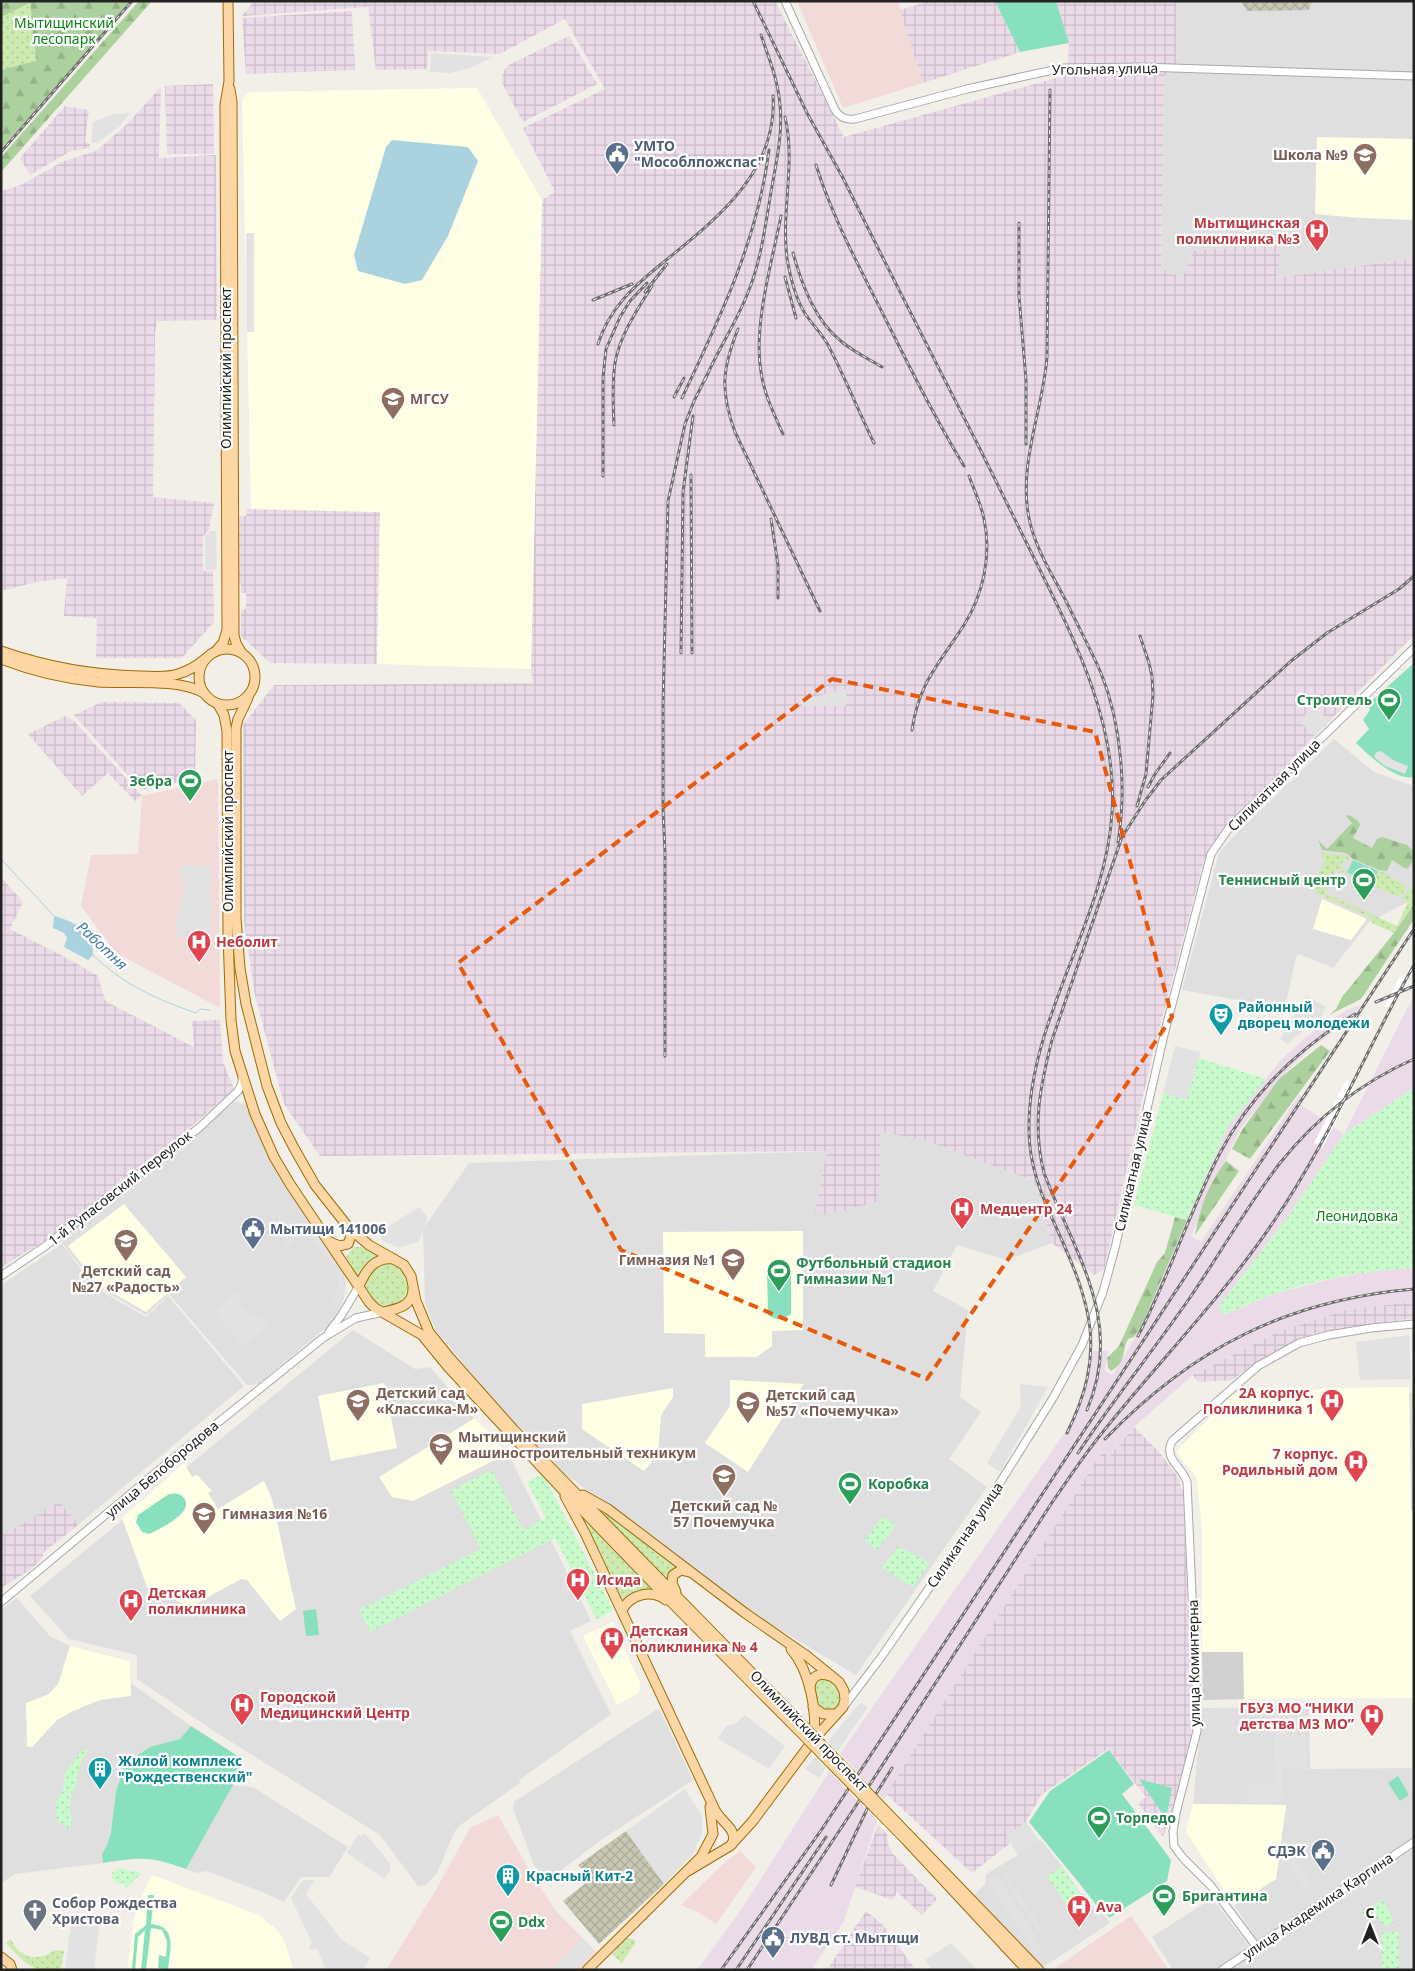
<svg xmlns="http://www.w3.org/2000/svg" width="1415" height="1971" viewBox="0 0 1415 1971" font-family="'Noto Sans',sans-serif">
  <defs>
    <pattern id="industrial-grid" width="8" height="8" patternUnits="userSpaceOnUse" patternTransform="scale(1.25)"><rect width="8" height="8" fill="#ebdbe8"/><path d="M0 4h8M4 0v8" fill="none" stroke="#c9bcc7"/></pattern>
    <pattern id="construction-cross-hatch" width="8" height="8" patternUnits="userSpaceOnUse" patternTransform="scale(1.25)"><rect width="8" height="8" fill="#c7c7b4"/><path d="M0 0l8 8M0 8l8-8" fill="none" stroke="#abab9a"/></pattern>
    <pattern id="grass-dots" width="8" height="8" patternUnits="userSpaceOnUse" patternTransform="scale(1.25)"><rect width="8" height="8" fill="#cdebb0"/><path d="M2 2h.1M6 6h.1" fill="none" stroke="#b0c997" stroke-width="1.8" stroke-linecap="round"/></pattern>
    <pattern id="forest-firs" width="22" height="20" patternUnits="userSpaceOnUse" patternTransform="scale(1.25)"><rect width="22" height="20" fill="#add19e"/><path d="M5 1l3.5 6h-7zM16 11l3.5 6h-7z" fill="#95b388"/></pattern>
    <pattern id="park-dots" width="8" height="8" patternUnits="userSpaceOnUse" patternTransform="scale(1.25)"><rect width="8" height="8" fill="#c8facc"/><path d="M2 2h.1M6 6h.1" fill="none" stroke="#acd6af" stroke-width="1.8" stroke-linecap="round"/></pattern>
  </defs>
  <rect width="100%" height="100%" fill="#f2efe9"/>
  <!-- residential -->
  <g fill="#e0dfdf">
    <polygon points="1176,1 1414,1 1414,258 1275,278 1282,244 1183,278 1161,269 1164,75 1176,71"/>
    <polygon points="1334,739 1374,772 1414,786 1414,899 1369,922 1333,968 1299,954 1296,958 1285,1007 1256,1000 1254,1003 1182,990 1219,853 1235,835"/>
    <polygon points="234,1102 246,1104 270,1160 290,1194 343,1271 346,1284 344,1298 337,1314 331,1324 258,1384 247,1385 169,1294 146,1315 96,1286 59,1239"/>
    <polygon points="880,1132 924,1140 1034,1181 1052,1243 1007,1260 957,1245 933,1291 968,1310 960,1397 981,1412 949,1459 987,1487 856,1675 743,1608 559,1469 496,1403 436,1330 425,1304 423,1229 469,1163 827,1151 815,1211 880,1180"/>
    <polygon points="62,1244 94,1287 146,1317 168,1296 244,1386 78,1525 69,1511 1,1536 1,1285"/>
    <polygon points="353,1330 415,1369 430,1367 512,1461 591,1621 570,1631 611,1714 519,1780 520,1783 463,1823 455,1831 437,1873 426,1885 418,1886 380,1835 214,1731 137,1679 137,1655 69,1639 30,1596"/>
    <polygon points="1409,1393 1414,1393 1414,1510 1411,1510"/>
    <polygon points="17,1598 50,1636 70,1646 130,1661 131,1683 191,1726 180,1739 159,1745 114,1817 107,1845 102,1854 103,1863 15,1874 1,1883 1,1609"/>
    <polygon points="1309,1707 1310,1769 1414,1768 1414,1837 1258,1941 1234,1905 1276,1879 1286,1805 1193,1804 1202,1708"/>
    <polygon points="659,1708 693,1780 601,1840 544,1883 538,1876 513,1808 514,1802"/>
    <polygon points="233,1785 253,1787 348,1847 329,1877 301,1877 284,1902 265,1893 206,1871 197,1873 186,1869"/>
    <polygon points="1026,1822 1039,1841 1041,1840 1062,1866 1081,1894 1084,1893 1095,1909 1102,1910 1110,1923 1045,1966 1041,1965 974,1895 985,1884 986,1874 1018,1855 1006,1835"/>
    <polygon points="1414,1848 1414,1970 1173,1970 1152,1937 1212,1898 1255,1954"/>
  </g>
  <!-- commercial -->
  <g fill="#f2dad9">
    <polygon points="797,1 898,1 923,83 843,108"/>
    <polygon points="218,779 220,1008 116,953 81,906 91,855 138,854 142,796"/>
    <polygon points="498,1815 535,1880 557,1912 596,1952 578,1970 386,1970 434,1893 470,1828"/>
    <polygon points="740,1851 756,1867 716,1924 701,1914 681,1905 725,1862"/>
    <polygon points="1131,1916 1169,1970 1056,1970 1055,1968"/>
  </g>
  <!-- industrial -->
  <g fill="url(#industrial-grid)">
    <polygon points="254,1 775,1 844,137 1067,75 1069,43 1056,1 1176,1 1176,71 1164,75 1161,269 1183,278 1193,251 1282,244 1276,278 1414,258 1414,635 1223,829 1204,860 1153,1052 1104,1270 1094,1275 1052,1243 1034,1181 924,1140 880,1132 880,1180 876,1202 823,1215 815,1211 827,1151 320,1156 284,1104 255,996 244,921 243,725 274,685 533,683 531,669 542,200 555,192 523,128 605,89 565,19 500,54 428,51 427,69 376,70 368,7 242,16"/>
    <polygon points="929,1 995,1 1020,52 923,83 900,10"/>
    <polygon points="352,11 355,70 246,74 242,18"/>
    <polygon points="569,36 597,84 523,122 502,83 502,77 505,69 510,64"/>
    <polygon points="213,84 214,154 167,154 165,86"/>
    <polygon points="161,87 159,158 216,155 217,320 157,321 155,333 153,497 214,503 209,530 203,536 203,571 213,571 214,622 182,658 96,658 97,618 64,616 67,578 36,582 1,591 1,191 21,185 64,161 96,151 126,125"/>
    <polygon points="65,106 89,110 85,142 90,144 89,148 71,151 30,175 20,158"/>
    <polygon points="247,509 380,512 377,664 270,663 241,636 241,610 246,609 246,593 241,593 241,584 238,584 239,516 246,516"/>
    <polygon points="102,702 179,703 196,720 195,779 141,790 74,715"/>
    <polygon points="65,716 74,721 142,796 135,801 108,773 82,796 28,734"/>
    <polygon points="1,877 23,902 10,929 63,956 98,976 105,1001 194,1047 192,1021 220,1020 223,1062 234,1089 174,1142 56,1234 1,1267"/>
    <polygon points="1414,1302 1414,1318 1313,1334 1268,1355 1232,1380 1198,1382 1193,1375 1280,1331 1349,1309"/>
    <polygon points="1134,1427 1160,1453 1178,1477 1183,1493 1193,1730 1183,1779 1163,1837 1138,1803 1146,1797 1108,1749 1041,1795 1017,1838 972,1873 886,1794 1096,1460 1103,1452 1109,1457"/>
    <polygon points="60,1502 67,1512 69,1511 78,1525 44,1552 41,1560 30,1570 1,1588 1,1536"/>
    <polygon points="878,1825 887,1834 888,1844 893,1854 937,1899 922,1915 897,1892 893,1900 855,1887"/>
    <polygon points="866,1911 882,1924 916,1970 827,1970"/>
  </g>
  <!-- education -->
  <g fill="#ffffe5">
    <polygon points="477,88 542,200 531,669 377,664 380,512 251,509 242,99 250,92"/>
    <polygon points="1317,137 1414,139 1414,220 1360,218 1315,214"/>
    <polygon points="1322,899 1367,919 1351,940 1313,929"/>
    <polygon points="124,1204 186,1277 146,1312 97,1284 68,1246"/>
    <polygon points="803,1231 803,1330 772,1331 772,1346 757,1357 705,1357 705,1334 664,1333 663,1232"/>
    <polygon points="730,1380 804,1384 748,1472 705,1443 730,1406"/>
    <polygon points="384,1383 397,1448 331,1461 318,1396"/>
    <polygon points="1409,1387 1411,1510 1414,1510 1414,1698 1244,1699 1243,1652 1202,1652 1202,1526 1196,1477 1176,1452 1234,1393 1301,1394 1323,1388"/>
    <polygon points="673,1388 673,1397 661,1415 658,1454 644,1471 582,1429 582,1404"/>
    <polygon points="475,1418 507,1454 413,1501 392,1497 379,1477"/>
    <polygon points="184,1463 192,1477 197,1475 212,1491 208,1493 218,1509 264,1481 272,1499 296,1609 280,1621 247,1580 241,1579 190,1607 147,1587 122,1518"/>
    <polygon points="613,1622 640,1683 639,1693 617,1705 583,1636"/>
    <polygon points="70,1646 130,1661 131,1696 100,1700 73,1711 57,1720 32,1747 27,1746 26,1703 49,1694 58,1684"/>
    <polygon points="1193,1804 1286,1805 1276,1879 1234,1905 1186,1832"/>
    <polygon points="152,1875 259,1915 275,1928 281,1935 286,1945 293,1970 127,1970 134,1919 140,1899"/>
  </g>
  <!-- religious -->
  <polygon fill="#d0d0d0" points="1202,1652 1243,1652 1244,1699 1203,1700"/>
  <!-- railway -->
  <polygon fill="#ebdbe8" points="1414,995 1414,1088 1344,1134 1284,1222 1219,1306 1224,1315 1274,1294 1331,1279 1384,1269 1414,1268 1414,1302 1349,1309 1280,1331 1193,1375 1134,1427 1109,1457 1102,1452 886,1794 843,1923 811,1970 697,1970 743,1907 846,1745 1066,1431 1081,1397 1088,1374 1090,1351 1108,1351 1105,1371 1113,1375 1141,1327 1228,1126 1280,1061 1307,1036 1347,1010 1360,1005 1352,1019 1310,1049 1288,1070 1240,1129 1191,1236 1201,1242 1299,1095 1304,1098 1300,1104 1344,1134"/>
  <!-- construction -->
  <g fill="url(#construction-cross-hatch)">
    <polygon points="1241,1 1312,1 1309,10 1247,11"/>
    <polygon points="626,1831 664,1884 599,1944 563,1901 591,1879 578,1865"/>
  </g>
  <!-- grass -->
  <g fill="url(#grass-dots)">
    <polygon points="30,3 36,62 4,69 1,71 1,17"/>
    <polygon points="1322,853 1346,855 1351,860 1351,862 1344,859 1340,868 1372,884 1378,871 1385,873 1407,887 1399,897 1336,869 1325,893 1397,926 1408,902 1402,899 1410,887 1414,889 1414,904 1394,933 1372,923 1371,918 1316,893 1317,890 1313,888 1325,859 1321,857"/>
    <polygon points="354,1247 361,1247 378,1256 366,1263 357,1277 346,1256"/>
    <circle cx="387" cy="1285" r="21"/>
    <polygon points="602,1513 607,1513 679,1568 668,1574 667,1583"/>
    <polygon points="591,1523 656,1590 646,1591 623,1605 588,1527"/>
    <polygon points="819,1679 831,1681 841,1690 842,1702 836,1710 827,1711 819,1707 813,1686"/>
    <polygon points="626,1938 633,1939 636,1942 622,1963 612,1954"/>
    <path d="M11 1939C19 1959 39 1962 55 1950L64 1951 61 1970C55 1970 48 1971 41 1970 28 1968 15 1953 6 1943Z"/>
  </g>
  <!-- forest -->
  <g fill="url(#forest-firs)">
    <polygon points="1,1 131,1 1,149 1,71 4,69 36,61 30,3 1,17"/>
    <polygon points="139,1 152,1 1,172 1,157"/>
    <path d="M1345 815 1351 816 1359 822 1360 825 1353 838 1372 848 1377 839 1382 837 1407 845 1414 852C1414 858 1412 866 1406 869L1392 860 1387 871 1379 870 1353 859 1346 853 1322 850 1318 840 1327 849 1352 823Z"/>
    <polygon points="1414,904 1414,919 1361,999 1329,1015 1336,1009 1342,997 1394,933"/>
    <polygon points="1321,1045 1330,1051 1250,1159 1232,1149 1242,1130 1279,1079"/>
    <path d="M1226 1161 1239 1171 1195 1235C1201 1205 1207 1187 1226 1161Z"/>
    <path d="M1175 1217 1187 1220 1141 1327 1134 1337 1128 1339C1121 1352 1127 1362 1111 1371L1108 1368 1107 1358 1119 1346 1157 1262 1165 1253Z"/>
  </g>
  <!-- park -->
  <g fill="url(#park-dots)">
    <polygon points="1199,1058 1266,1079 1228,1126 1187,1220 1134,1205 1163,1093 1186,1100"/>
    <path d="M1414 1088V1268C1367 1270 1318 1279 1274 1294 1257 1300 1240 1308 1224 1315L1219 1306 1284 1222 1344 1134Z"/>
    <polygon points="492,1470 523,1530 546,1518 527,1482 543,1474 613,1610 597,1620 555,1538 370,1632 359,1610 481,1549 451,1490"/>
    <polygon points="882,1517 896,1525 877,1550 865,1541"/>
    <polygon points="898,1546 930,1563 913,1587 882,1568"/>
    <path d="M82 1750H89C80 1760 79 1766 77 1779 76 1787 71 1794 70 1802 69 1812 75 1821 69 1830L62 1823H57L56 1803 63 1790 65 1773Z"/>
    <polygon points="1061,1866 1081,1895 1066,1904 1047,1876"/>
    <polygon points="119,1868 141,1873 141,1874 125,1889 124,1883 117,1884 112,1878 112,1873"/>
    <polygon points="1383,1899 1394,1922 1385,1927 1379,1919 1360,1913"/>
    <rect x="1382" y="1932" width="17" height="38"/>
  </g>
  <!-- pitch -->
  <g fill="#88e0be">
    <polygon points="995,1 1056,1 1069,43 1020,52"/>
    <path d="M1414 663V777C1395 781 1369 755 1356 743L1369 729 1363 720 1370 710 1368 704Z"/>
    <polygon points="1353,860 1378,871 1372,884 1347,872"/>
    <path d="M773 1264H784L791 1270V1314C782 1320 777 1321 768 1315L767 1271Z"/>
    <path d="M169 1494C175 1493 180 1493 184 1498 195 1513 160 1528 150 1534L142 1532 136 1522 138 1515Z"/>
    <polygon points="316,1609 319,1635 306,1636 303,1611"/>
    <path d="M191 1726 244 1760 236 1771 233 1785 186 1869C150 1856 140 1857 103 1863L102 1854 107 1845 111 1832 116 1792 124 1768 135 1757 150 1747 180 1739Z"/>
    <polygon points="1109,1750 1134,1784 1122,1794 1171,1860 1167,1881 1109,1918 1106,1912 1096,1905 1084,1889 1029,1822 1050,1791"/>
    <polygon points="1398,1776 1409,1795 1400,1801 1388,1783"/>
    <polygon points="1139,1779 1172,1788 1166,1819"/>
    <path d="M148 1895H154L151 1924C178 1926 170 1951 168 1970L158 1968 159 1955 166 1957 167 1941 162 1930 151 1928 146 1970H141L145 1930 138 1937 135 1970H132L135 1934 146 1925Z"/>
  </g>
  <!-- parking -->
  <g fill="#e2e2e2">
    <polygon points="431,53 493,57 470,68 450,73 430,72"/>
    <polygon points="130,113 120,126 97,143 91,143 93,122 114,114"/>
    <polygon points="246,233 254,233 254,332 247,332"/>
    <polygon points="210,531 216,531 217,567 215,570 205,570 205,536"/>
    <polygon points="846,689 846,706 802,706 802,700"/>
    <polygon points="1314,706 1329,720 1314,736 1299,721"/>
    <polygon points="1381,751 1393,760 1408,766 1405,774 1385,766 1375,758 1374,756 1377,752"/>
    <polygon points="180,865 211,866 211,940 177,938 177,917 184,891"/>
    <polygon points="1306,996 1326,1007 1321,1017 1287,1044 1280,1039"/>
    <polygon points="1175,1046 1201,1052 1186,1100 1163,1093"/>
    <polygon points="419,1207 428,1218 419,1241 399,1248 382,1240 381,1237 385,1229"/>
    <polygon points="308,1223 334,1258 341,1272 345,1289 338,1306 331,1297 339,1287 337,1276 339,1275 337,1272 338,1270 305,1233 288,1247 284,1242"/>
    <polygon points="238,1291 242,1295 239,1303 251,1316 259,1316 269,1326 243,1346 214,1311"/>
    <polygon points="1409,1335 1411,1379 1360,1380 1356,1342"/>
    <polygon points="1020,1384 1048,1387 1000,1472 987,1463 1021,1406"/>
    <polygon points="862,1703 868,1707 819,1778 805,1769 858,1705"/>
    <polygon points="1274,1712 1306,1712 1307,1769 1282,1769 1283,1802 1248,1803 1248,1784 1275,1784"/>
    <polygon points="745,1715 785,1746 769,1769 718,1739 726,1726 735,1724"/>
    <polygon points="685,1789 702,1816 702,1834 693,1854 664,1884 626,1831"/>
    <polygon points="1026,1822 1039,1841 1018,1855 1006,1835"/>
    <polygon points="364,1833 382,1853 390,1864 390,1870 384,1879 347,1853 358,1834 361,1836"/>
    <polygon points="1294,1858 1312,1886 1305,1890 1287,1862"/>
    <polygon points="1005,1872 1042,1929 1039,1931 1002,1875"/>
    <polygon points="997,1875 1037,1936 1034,1938 1043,1951 1036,1956 988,1883"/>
    <polygon points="303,1880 315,1880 306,1894 341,1939 370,1958 363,1970 326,1970 317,1948 311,1950 309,1946 312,1943 291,1898"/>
    <polygon points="72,1915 100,1919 94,1970 65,1970"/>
    <polygon points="581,1937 594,1951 576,1970 554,1970 565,1954 568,1955"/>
    <polygon points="951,1943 977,1970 932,1970 925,1960"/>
  </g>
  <!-- water -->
  <g fill="#aad3df">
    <polygon points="392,140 468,147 478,161 448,236 422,280 405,284 358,271 354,255 386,147"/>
    <path d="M54 916C69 920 82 926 92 938L93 955 88 960 64 947 67 938 64 933 53 928Z"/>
  </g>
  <!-- pier -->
  <g fill="#fff">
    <polygon points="1411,975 1394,1006 1384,1007 1400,976"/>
    <polygon points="1346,1080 1355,1085 1323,1147 1314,1143"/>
    <polygon points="803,1716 911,1828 900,1844 792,1733"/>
  </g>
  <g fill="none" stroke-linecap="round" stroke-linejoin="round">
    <!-- stream -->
    <g stroke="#aad3df" stroke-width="1">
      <polyline points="1,859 55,917"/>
      <path d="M93 955C124 985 156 999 196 1013L200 1009 210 1010"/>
    </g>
    <defs>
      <g id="minor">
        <path d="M785 1 835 110C840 118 846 120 855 119L967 89 1062 68 1142 67 1414 76"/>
        <polyline points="1,1276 44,1247 200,1127 238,1091 242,1084 242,1078"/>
        <polyline points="329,1332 341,1316 359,1286"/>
        <polyline points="1,1602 164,1466 323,1338 356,1318 383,1312"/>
        <polyline points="845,1705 882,1656 979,1516 1053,1398 1082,1345 1103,1292 1115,1248 1164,1035 1211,854 1229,828 1414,648"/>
        <path d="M1256 1946 1211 1886 1183 1858 1174 1846 1173 1832 1176 1813 1197 1731V1705L1187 1482C1182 1466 1163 1459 1172 1441L1258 1366 1299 1343 1329 1335 1371 1328 1414 1324"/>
        <polyline points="1222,1970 1414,1842"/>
      </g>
      <g id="major">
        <polyline points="230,89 232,102 234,635 236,643 241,652"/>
        <circle cx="227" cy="677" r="28"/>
        <path d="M1 651C47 667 92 675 140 676 152 676 166 678 178 674 188 671 197 666 205 659"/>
        <polyline points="215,652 223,643 227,630 225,105 229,81 228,1"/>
        <path d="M1 659C32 671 66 679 98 682 130 684 177 678 204 693"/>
        <polyline points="248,698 238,719 236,728 236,918 240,968 246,1004 267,1086 281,1123 294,1148 315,1185 349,1228 369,1245 404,1265 411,1276 416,1301 429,1332 450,1358 514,1430 799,1721"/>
        <polyline points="218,704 224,715 227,731 228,935 231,1020 235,1051 255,1114 274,1157 290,1184 369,1302 375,1308 422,1335 448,1367 560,1487 677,1608 795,1727"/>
        <polyline points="330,1242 340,1246 348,1244 351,1236 349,1228"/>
        <path d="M359 1286C366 1270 374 1257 394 1259"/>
        <path d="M383 1312C397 1309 413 1306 413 1289"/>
        <polyline points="583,1495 608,1509 745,1613 807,1656 839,1682 844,1691 845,1700 843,1707 814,1739 752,1822 730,1846 688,1871"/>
        <path d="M565 1496 585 1533 715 1810C721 1822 739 1830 732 1844"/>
        <polyline points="676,1592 672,1583 673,1575 681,1570 689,1572"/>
        <path d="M622 1610C631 1594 651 1589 666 1600"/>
        <path d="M791 1649C810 1671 817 1711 814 1739"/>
        <path d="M810 1688C811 1676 819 1672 830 1676"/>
        <polyline points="813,1707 823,1714 836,1714"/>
        <polyline points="907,1833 1039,1970"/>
        <polyline points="904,1838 1027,1970"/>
        <polyline points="1,1957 10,1964 12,1970"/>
        <polyline points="587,1970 701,1857 713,1834 710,1807"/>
      </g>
    </defs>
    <!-- minor casing -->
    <use href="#minor" stroke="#a9a9a9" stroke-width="9"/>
    <!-- major casing -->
    <use href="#major" stroke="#a06b00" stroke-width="11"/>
    <!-- minor -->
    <use href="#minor" stroke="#fff" stroke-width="7"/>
    <!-- major -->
    <use href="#major" stroke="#fcd6a4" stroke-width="9"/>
    <defs>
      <g id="rail">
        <path d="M753 1 807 113 843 178C888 269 934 359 980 449 999 487 1018 525 1037 564 1075 640 1118 725 1112 813 1106 920 1027 1020 1029 1131 1029 1165 1042 1197 1056 1227 1092 1306 1107 1352 1067 1433"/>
        <path d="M1050 90 1047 357C1043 410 1018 464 1029 518 1035 549 1054 577 1068 605 1079 628 1091 650 1101 673 1121 723 1127 789 1118 842"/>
        <path d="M785 117C796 163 781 211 787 258 790 276 796 300 806 315 813 325 821 333 827 343 844 375 858 410 874 443"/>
        <polyline points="1,152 132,1"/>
        <path d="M816 165C833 219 860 268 885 318 910 368 935 418 964 466"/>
        <path d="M781 216C772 262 753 326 761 372 764 394 774 414 783 434"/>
        <polyline points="1019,223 1019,296 1026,380 1026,444"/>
        <path d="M793 253C802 285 815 321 842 342 854 352 869 359 882 367"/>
        <polyline points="785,277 796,318"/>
        <polyline points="645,292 667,264"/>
        <polyline points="593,300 632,284"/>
        <path d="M738 329C722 369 720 391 735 432L820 611"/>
        <path d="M598 344C609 309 633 287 660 265 714 221 778 173 773 96"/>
        <path d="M705 380C717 351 735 325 747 295 761 262 765 227 771 192 776 163 783 134 780 105 778 80 769 58 761 35"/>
        <polyline points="674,397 684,378"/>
        <path d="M682 398C720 318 758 239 769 150"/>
        <path d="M614 425C613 405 612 383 615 363 620 335 637 310 652 286"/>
        <polyline points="691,475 692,653"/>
        <polyline points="603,476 603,378 606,349 620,317 630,301 647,283"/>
        <polyline points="771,519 778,565 778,598"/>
        <polyline points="681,653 683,492 693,416"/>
        <path d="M912 730C919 682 939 664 964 625 983 595 992 555 984 519 981 504 974 490 969 476"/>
        <polyline points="1148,787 1155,774 1170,753"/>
        <polyline points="1137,806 1146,774 1153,695 1152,676 1149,663 1140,636"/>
        <polyline points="1376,1002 1414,986"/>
        <polyline points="665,1056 665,852 663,809 663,706 668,501 685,424 694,401 707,375"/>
        <path d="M1138 1336C1169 1277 1189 1212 1220 1153 1251 1094 1299 1048 1355 1014"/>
        <path d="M1087 1410C1125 1321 1075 1255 1044 1173 1032 1125 1040 1087 1052 1040L1122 837 1145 801 1161 780 1291 661 1327 633 1399 589 1414 576"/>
        <path d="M1105 1439C1193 1348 1287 1300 1414 1289"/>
        <path d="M1078 1453C1113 1400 1153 1351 1189 1299 1220 1254 1247 1206 1280 1163 1316 1118 1362 1082 1414 1059"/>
        <polyline points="831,1885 869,1805 892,1768"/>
        <polyline points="721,1970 822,1829 1414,929"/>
        <polyline points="736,1970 826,1837"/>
        <path d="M747 1970 865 1792 1053 1501C1069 1478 1084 1455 1102 1433 1158 1362 1223 1297 1274 1221 1329 1141 1366 1050 1414 965"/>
      </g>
    </defs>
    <!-- rail casing -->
    <use href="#rail" stroke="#707070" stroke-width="3"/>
    <!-- rail -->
    <use href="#rail" stroke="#fff" stroke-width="1" stroke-dasharray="4" stroke-linecap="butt"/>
    <defs>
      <g id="major-bridge">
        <polyline points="799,1721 907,1833"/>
        <polyline points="795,1727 904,1838"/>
      </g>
    </defs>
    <!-- major-bridge casing -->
    <use href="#major-bridge" stroke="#a06b00" stroke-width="11" stroke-linecap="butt"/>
    <!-- major-bridge -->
    <use href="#major-bridge" stroke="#fcd6a4" stroke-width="9"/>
  </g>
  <!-- marked area -->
  <path fill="none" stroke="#e8590c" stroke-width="4" stroke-dasharray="10 6" stroke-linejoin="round" d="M832 679 1095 732 1172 1017 927 1379 621 1250 458 963Z"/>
  <!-- icons -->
  <defs>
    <symbol id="civic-pin" viewBox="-11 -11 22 30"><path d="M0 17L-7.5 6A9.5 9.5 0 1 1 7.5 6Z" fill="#5c6f8a" stroke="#fff"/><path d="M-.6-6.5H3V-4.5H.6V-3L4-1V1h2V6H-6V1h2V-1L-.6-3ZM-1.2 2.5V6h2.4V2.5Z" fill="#fff"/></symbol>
    <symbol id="school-pin" viewBox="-11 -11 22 30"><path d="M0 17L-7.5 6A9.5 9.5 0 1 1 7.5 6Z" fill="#8d6e63" stroke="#fff"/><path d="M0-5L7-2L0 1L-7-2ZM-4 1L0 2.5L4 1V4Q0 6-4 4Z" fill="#fff"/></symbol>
    <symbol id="hospital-pin" viewBox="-11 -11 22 30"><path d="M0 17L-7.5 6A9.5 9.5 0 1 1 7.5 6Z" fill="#e0444e" stroke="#fff"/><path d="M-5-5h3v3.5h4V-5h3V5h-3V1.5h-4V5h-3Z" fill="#fff"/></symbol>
    <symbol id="university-pin" viewBox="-11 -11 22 30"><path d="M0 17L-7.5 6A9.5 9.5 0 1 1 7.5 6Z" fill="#8d6e63" stroke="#fff"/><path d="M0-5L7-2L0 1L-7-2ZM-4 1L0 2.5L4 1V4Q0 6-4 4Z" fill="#fff"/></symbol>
    <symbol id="stadium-pin" viewBox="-11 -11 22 30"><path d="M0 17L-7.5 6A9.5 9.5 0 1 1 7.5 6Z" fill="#2e9e5b" stroke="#fff"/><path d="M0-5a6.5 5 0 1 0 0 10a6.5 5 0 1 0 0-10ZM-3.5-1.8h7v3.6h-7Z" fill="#fff"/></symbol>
    <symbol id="theatre-pin" viewBox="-11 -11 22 30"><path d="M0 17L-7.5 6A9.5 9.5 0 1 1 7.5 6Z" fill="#0f9aa8" stroke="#fff"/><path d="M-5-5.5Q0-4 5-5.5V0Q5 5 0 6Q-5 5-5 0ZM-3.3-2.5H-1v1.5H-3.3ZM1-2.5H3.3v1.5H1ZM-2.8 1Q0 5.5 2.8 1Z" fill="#fff"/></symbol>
    <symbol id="building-pin" viewBox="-11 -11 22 30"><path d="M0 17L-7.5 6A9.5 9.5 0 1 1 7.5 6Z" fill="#0f9aa8" stroke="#fff"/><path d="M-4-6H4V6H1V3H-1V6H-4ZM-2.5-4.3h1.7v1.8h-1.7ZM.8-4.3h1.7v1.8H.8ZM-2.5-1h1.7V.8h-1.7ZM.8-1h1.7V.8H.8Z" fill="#fff"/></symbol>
    <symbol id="church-pin" viewBox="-11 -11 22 30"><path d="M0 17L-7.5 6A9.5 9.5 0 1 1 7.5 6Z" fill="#6b7280" stroke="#fff"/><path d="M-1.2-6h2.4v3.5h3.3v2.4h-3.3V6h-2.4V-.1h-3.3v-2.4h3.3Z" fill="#fff"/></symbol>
  </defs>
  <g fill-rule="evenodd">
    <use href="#civic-pin" x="603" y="140" width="28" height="38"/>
    <use href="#school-pin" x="1351" y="141" width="28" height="38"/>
    <use href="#hospital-pin" x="1303" y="217" width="28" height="38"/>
    <use href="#university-pin" x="379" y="385" width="28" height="38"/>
    <use href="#stadium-pin" x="1375" y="686" width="28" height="38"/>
    <use href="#stadium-pin" x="176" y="767" width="28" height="38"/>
    <use href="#stadium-pin" x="1350" y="866" width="28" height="38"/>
    <use href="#hospital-pin" x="185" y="928" width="28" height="38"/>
    <use href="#theatre-pin" x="1207" y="1001" width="28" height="38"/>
    <use href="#hospital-pin" x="948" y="1195" width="28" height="38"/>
    <use href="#civic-pin" x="239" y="1215" width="28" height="38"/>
    <use href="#school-pin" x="112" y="1227" width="28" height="38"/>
    <use href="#school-pin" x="719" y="1246" width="28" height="38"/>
    <use href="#stadium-pin" x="765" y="1257" width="28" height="38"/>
    <use href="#school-pin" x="344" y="1387" width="28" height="38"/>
    <use href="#hospital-pin" x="1318" y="1387" width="28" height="38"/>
    <use href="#school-pin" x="734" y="1389" width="28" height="38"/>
    <use href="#university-pin" x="427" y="1431" width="28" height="38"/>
    <use href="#hospital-pin" x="1342" y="1448" width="28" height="38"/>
    <use href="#school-pin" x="710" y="1462" width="28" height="38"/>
    <use href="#stadium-pin" x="836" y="1470" width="28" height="38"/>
    <use href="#school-pin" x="190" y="1500" width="28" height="38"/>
    <use href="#hospital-pin" x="564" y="1566" width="28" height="38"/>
    <use href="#hospital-pin" x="117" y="1587" width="28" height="38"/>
    <use href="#hospital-pin" x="598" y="1625" width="28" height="38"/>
    <use href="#hospital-pin" x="228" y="1691" width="28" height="38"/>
    <use href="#hospital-pin" x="1358" y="1702" width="28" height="38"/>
    <use href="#building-pin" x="86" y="1755" width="28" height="38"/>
    <use href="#stadium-pin" x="1085" y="1804" width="28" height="38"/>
    <use href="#civic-pin" x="1309" y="1837" width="28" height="38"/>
    <use href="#building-pin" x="494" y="1862" width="28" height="38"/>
    <use href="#stadium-pin" x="1150" y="1882" width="28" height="38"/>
    <use href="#hospital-pin" x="1065" y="1893" width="28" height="38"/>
    <use href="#church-pin" x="21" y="1897" width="28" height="38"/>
    <use href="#stadium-pin" x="487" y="1908" width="28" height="38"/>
    <use href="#civic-pin" x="759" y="1924" width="28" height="38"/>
  </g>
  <g text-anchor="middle" stroke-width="4.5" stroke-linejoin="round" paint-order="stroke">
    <!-- park labels -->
    <g font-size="14" fill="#0c8416" stroke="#fff">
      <text x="64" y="28">Мытищинский<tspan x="64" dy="16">лесопарк</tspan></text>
      <text x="1357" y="1221">Леонидовка</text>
    </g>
    <!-- street labels -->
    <g font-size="14" fill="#222" stroke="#fff">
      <text transform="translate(1105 69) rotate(-1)" y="5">Угольная улица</text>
      <text transform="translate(226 368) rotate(-90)" y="5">Олимпийский проспект</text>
      <text transform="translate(1274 785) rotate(-45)" y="5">Силикатная улица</text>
      <text transform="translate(228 831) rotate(-90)" y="5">Олимпийский проспект</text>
      <text transform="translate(1133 1171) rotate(-77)" y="5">Силикатная улица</text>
      <text transform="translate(120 1188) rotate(-38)" y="5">1-й Рупасовский переулок</text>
      <text transform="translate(162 1469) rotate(-40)" y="5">улица Белобородова</text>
      <text transform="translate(965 1535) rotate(-56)" y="5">Силикатная улица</text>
      <text transform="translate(1194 1663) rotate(-91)" y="5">улица Коминтерна</text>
      <text transform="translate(809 1731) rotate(46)" y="5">Олимпийский проспект</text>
      <text transform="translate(1318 1906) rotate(-34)" y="5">улица Академика Каргина</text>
    </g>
    <!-- service labels -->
    <g font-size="14" font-weight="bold" fill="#4e5e75" stroke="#fff" text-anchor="start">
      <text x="634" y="151">УМТО<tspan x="634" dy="16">"Мособлпожспас"</tspan></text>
      <text x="270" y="1234">Мытищи 141006</text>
      <text x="1306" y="1856" text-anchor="end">СДЭК</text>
      <text x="790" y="1943">ЛУВД ст. Мытищи</text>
    </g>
    <!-- education labels -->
    <g font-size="14" font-weight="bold" fill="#785e54" stroke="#fff" text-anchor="start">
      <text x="1348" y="160" text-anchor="end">Школа №9</text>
      <text x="410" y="404">МГСУ</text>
      <text x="716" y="1265" text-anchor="end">Гимназия №1</text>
      <text x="126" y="1276" text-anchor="middle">Детский сад<tspan x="126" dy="16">№27 «Радость»</tspan></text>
      <text x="376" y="1398">Детский сад<tspan x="376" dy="16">«Классика-М»</tspan></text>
      <text x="766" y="1400">Детский сад<tspan x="766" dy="16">№57 «Почемучка»</tspan></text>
      <text x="458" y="1442">Мытищинский<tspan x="458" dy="16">машиностроительный техникум</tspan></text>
      <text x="724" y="1511" text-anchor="middle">Детский сад №<tspan x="724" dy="16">57 Почемучка</tspan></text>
      <text x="222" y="1519">Гимназия №16</text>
    </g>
    <!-- health labels -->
    <g font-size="14" font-weight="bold" fill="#be3a42" stroke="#fff" text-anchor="start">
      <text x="1300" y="228" text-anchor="end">Мытищинская<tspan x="1300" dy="16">поликлиника №3</tspan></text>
      <text x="216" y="947">Неболит</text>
      <text x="980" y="1214">Медцентр 24</text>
      <text x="1314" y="1398" text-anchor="end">2А корпус.<tspan x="1314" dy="16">Поликлиника 1</tspan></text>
      <text x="1338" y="1459" text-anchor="end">7 корпус.<tspan x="1338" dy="16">Родильный дом</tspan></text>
      <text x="596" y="1585">Исида</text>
      <text x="148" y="1598">Детская<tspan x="148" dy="16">поликлиника</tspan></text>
      <text x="630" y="1636">Детская<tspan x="630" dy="16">поликлиника № 4</tspan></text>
      <text x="260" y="1702">Городской<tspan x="260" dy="16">Медицинский Центр</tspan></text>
      <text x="1354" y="1713" text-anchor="end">ГБУЗ МО “НИКИ<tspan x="1354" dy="16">детства МЗ МО”</tspan></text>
      <text x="1096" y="1912">Ava</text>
    </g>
    <!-- leisure labels -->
    <g font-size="14" font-weight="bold" fill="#27864d" stroke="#fff" text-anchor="start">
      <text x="1372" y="705" text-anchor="end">Строитель</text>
      <text x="172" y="786" text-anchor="end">Зебра</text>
      <text x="1346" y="885" text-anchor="end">Теннисный центр</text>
      <text x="796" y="1268">Футбольный стадион<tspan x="796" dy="16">Гимназии №1</tspan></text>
      <text x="868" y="1489">Коробка</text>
      <text x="1116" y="1823">Торпедо</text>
      <text x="1182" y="1901">Бригантина</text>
      <text x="518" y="1927">Ddx</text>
    </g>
    <!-- culture labels -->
    <g font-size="14" font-weight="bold" fill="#0d838f" stroke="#fff" text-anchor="start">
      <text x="1238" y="1012">Районный<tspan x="1238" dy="16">дворец молодежи</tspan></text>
      <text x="118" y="1766">Жилой комплекс<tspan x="118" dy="16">"Рождественский"</tspan></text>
      <text x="526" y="1881">Красный Кит-2</text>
    </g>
    <!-- worship labels -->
    <g font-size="14" font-weight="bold" fill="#5b616d" stroke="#fff" text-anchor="start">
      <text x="52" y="1908">Собор Рождества<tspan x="52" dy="16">Христова</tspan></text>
    </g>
    <!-- water labels -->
    <g font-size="15" font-style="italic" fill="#4a7aab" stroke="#fff">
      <text transform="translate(102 946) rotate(43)" y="5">Работня</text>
    </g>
  </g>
  <!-- border -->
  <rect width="1415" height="1971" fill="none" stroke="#222222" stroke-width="5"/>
  <!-- north arrow -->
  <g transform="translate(1370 1926)" stroke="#ffffff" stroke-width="4" paint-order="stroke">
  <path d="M0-4L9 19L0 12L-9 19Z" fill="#222222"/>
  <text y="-8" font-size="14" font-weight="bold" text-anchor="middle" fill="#222222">С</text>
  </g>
</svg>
